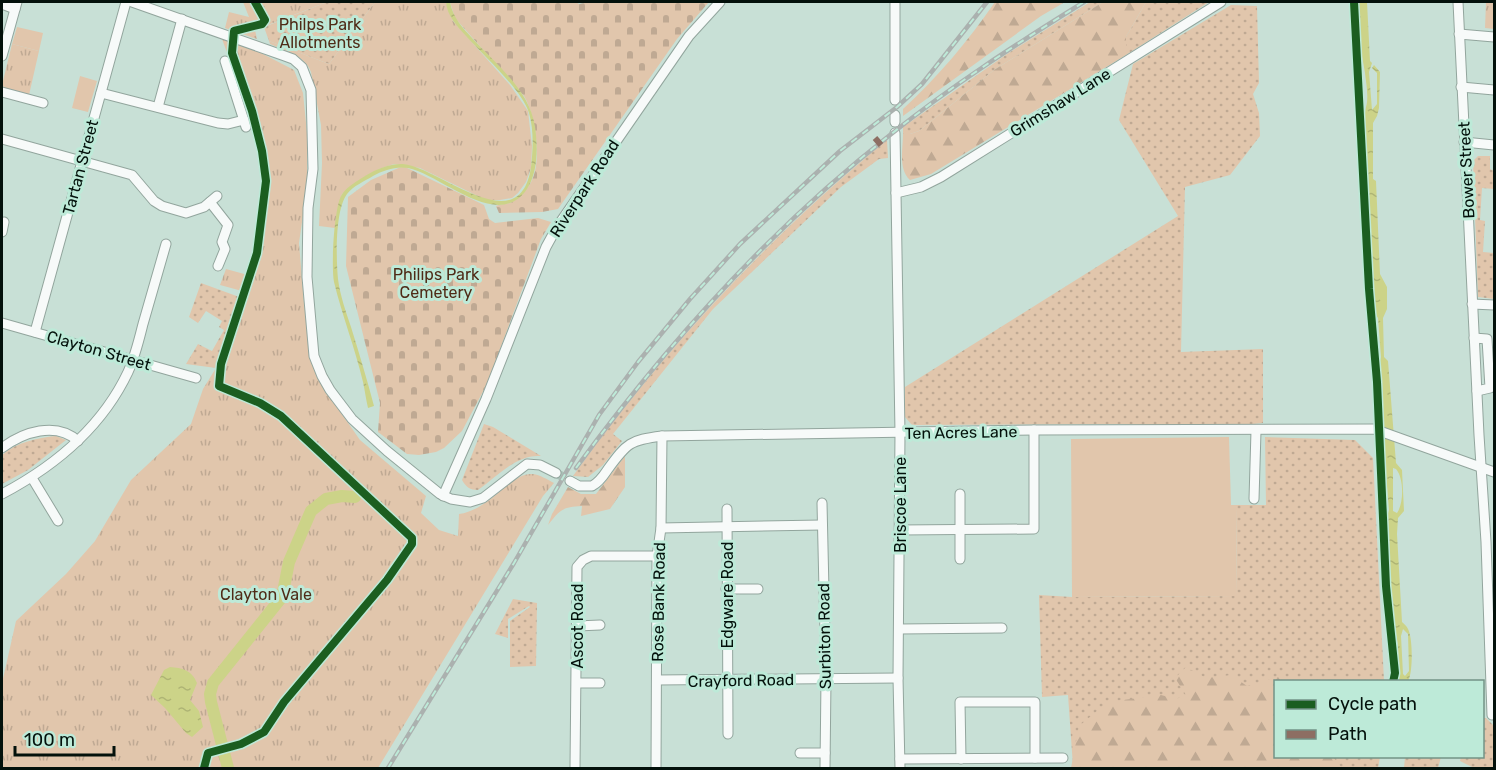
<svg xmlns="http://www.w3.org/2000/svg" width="1496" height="770" viewBox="0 0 1496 770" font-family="Rubik,sans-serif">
  <defs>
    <pattern id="grass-dots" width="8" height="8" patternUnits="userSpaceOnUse" patternTransform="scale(1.5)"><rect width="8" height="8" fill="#e1c6ac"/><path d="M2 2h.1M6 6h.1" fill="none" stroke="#bfa993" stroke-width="1.8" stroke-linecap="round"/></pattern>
    <pattern id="forest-firs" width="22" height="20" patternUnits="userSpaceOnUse" patternTransform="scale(1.5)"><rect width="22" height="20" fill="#e1c6ac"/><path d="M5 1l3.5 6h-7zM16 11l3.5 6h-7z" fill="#bfa993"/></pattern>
    <pattern id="cemetery-stones" width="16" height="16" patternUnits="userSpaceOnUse" patternTransform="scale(1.5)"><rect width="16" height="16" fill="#e1c6ac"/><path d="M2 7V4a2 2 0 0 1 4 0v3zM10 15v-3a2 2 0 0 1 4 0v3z" fill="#bfa993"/></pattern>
    <pattern id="park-tufts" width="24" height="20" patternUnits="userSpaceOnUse" patternTransform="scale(1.5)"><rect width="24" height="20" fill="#e1c6ac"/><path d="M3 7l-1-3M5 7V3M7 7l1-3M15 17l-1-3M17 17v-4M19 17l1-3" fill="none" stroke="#bfa993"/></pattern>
    <pattern id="water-ripples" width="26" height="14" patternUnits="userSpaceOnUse" patternTransform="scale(1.5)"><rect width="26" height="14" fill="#ccd388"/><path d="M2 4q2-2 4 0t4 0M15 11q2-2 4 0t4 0" fill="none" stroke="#aeb474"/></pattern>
  </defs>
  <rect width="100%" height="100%" fill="#c8e0d6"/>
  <!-- grass -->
  <g fill="url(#grass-dots)">
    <polygon points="327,2 375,2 329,64 269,41 264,27"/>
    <polygon points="1090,2 1103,2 994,70 919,131 910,134 903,134 903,127 1007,54"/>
    <polygon points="1146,2 1209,2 1126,55 1126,37"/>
    <polygon points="1231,5 1257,6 1259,83 1253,94 1259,113 1260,136 1230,175 1185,187 1181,352 1263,349 1263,423 1213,428 1120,424 912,425 905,417 905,387 1178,216 1119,120 1133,64"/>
    <path d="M887 140 888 158 879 159 841 187 713 309 613 434 622 441 603 465 588 477 573 476C663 351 767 238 887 140Z"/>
    <polygon points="1478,156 1490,156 1490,169 1494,171 1494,189 1482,188 1480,220 1485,221 1483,252 1494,253 1494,299 1478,297 1473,161"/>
    <polygon points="201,283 242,298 216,368 186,364 198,344 212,351 224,330 219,327 222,321 206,311 198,323 189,317"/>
    <path d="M484 424 493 427 541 456C516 454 497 477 478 490 470 490 466 487 462 480Z"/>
    <path d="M56 436 66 440 28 470 2 484V455C17 442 37 438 56 436Z"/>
    <polygon points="1265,437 1355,440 1373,458 1384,681 1276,682 1276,756 1380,757 1378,768 1071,768 1073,766 1068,695 1042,697 1039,595 1072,597 1237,596 1236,505 1266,505"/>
    <polygon points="513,599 537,603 536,666 510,667 510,621 530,607 529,606 508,619 508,638 495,634"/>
    <polygon points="1483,718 1486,718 1494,726 1494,768 1474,768 1460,761 1461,757 1482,756"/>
    <polygon points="1405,757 1441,757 1438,768 1404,768"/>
  </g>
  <!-- forest -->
  <g fill="url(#forest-firs)">
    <path d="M995 2H1065L1041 16 903 116V109C938 77 968 41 995 2Z"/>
    <path d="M1103 2H1146L1126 37V55L931 174 910 180C898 169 903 149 903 134H910L919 131 994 70Z"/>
    <path d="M625 456V487L610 509 581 516 582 506C562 507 560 510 548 525L552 514 568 487 581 494H596Z"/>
    <polygon points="1186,667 1206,678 1231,675 1247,686 1278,677 1283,681 1276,682 1276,756 1333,757 1342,768 1071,768 1079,726 1108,702 1161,695 1176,699 1186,695 1175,678"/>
  </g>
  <!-- cemetery -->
  <g fill="url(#cemetery-stones)">
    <path d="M450 2H576L579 4 589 2H709L677 39 558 209 542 212 499 213 496 206C501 204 505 204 510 203 516 200 523 193 528 187 544 167 536 116 524 96L455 18Z"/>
    <polygon points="403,166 484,205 489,219 495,223 538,218 551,222 541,239 487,384 462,431 444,448 436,452 419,455 407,454 378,432 380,403 346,266 348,197 371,180"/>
  </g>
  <!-- park -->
  <g fill="url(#park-tufts)">
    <polygon points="243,2 327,2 255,30 257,39 225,28 229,12 249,17"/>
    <path d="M375 2H446L453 21 510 85 528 111 532 146 531 168 526 182 518 193 512 198 500 200H486L420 168 394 164 379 169 342 194 335 228 319 226 322 163 321 125 311 72C305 55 285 51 270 44L269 41 329 64Z"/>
    <polygon points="1486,2 1494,2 1494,29 1485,28"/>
    <path d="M222 39 261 53 294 70 303 93 307 133V187L299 243 304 303 313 365 323 387 360 440 426 496 421 513 439 530 458 536 459 514C490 510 510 473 532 474 539 474 548 480 554 483L543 496 378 768H2V683L16 621 66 574 95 541 131 480 191 424 203 389 216 368 242 298 246 279 242 291 220 285 226 269 248 275 257 236 263 172 250 115Z"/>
    <polygon points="12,44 39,51 29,95 5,88 2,85"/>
  </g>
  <!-- pitch -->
  <g fill="#e1c6ac">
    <polygon points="17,27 43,33 39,51 12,44"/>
    <polygon points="80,76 97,81 88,112 72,108"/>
    <polygon points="1229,437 1231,505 1236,505 1237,596 1072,597 1071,439"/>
  </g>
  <!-- water -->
  <g fill="url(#water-ripples)" fill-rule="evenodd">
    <path d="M446 2H450C453 18 462 27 473 39 497 65 530 91 535 127 538 146 538 173 527 189 498 232 442 175 408 168 396 166 384 170 373 176 365 181 353 186 347 194 335 210 336 258 338 279 340 295 346 312 351 327 359 353 367 379 374 406L368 408C366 400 365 391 363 382 355 348 342 315 334 282 331 266 334 210 341 196 343 192 346 189 350 186 365 175 384 163 403 164 437 166 520 244 531 167 533 150 534 130 529 113 522 90 483 55 466 36 457 26 447 16 446 2Z"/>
    <path d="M1355 2H1367L1370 61 1372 63 1369 72 1372 110 1377 104V73L1372 68 1374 65 1380 72 1379 108 1377 116 1373 123V179L1376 181 1380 274 1387 287V309L1383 318 1384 357 1388 361 1396 463 1402 470 1404 511 1398 518 1397 534 1402 622C1404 624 1407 626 1408 629 1413 638 1413 673 1408 681H1394C1398 668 1400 649 1396 635 1393 629 1391 624 1390 618 1387 591 1381 534 1389 510L1377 370 1381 357 1378 318C1364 297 1365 158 1364 125 1364 118 1365 113 1366 107 1369 98 1366 82 1365 73 1361 49 1355 27 1355 2ZM1393 468 1396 469C1404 478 1404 503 1397 513L1393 511ZM1403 629 1408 634 1409 671 1405 676 1403 674 1401 636Z"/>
    <path d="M170 667C182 668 192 670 197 683L190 700 199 711 203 727 192 737 186 733 165 708 151 695 164 670Z"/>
  </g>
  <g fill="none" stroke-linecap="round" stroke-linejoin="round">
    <!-- river -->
    <polyline stroke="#ccd388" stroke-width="12" points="228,768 211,702 210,694 213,683 282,597 289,562 311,511 326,499 342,496 355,497"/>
    <!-- minor-tunnel -->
    <polyline stroke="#aac1b8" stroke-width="9" stroke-dasharray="9 4.5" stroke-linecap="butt" points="556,473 570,481"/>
    <defs>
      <g id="minor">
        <polyline points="132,2 282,55 293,59 302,67 311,90 313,169 308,208 307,277 314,356 322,376 330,390 352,419 387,451 440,494 451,499 470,502 483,498 527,464 540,465 556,473"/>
        <polyline points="895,2 895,100"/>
        <polyline points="1458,2 1479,435 1486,542 1492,715"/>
        <polyline points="2,4 15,9"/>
        <polyline points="1459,34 1494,37"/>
        <polyline points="2,56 17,2"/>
        <polyline points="225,61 246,127"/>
        <polyline points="1461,87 1494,90"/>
        <polyline points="2,92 43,103"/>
        <polyline points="101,93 218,123 228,124 244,120"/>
        <polyline points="158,107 182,19"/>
        <polyline points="895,115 895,122"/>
        <polyline points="895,133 900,433 898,678 900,768"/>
        <polyline points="2,139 132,175 154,201 162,206 186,213 204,207 217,196"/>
        <polyline points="1464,142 1494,145"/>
        <polyline points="896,193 921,187 941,177 1221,2"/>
        <polyline points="210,202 228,225 222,242 225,249 218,266"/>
        <polyline points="2,232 4,222"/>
        <polyline points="1472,304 1494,305"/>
        <polyline points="2,323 196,378"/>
        <polyline points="35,332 126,2"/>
        <polyline points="1474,338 1487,339 1490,388 1477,391"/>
        <path d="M2 448C23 432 56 421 78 441"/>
        <polyline points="32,478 58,521"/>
        <path d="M570 481 579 486H592C600 482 604 475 608 469 627 443 630 440 662 436L1034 430 1374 429 1494 472"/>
        <path d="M2 494C55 466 102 427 128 372 135 357 139 340 143 324 151 297 158 271 166 244"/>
        <polyline points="960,494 960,559"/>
        <polyline points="443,496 486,399 546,247 557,227 689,36 720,2"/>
        <polyline points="1254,499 1256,431"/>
        <polyline points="822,503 826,679 825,768"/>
        <polyline points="727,509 728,734"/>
        <polyline points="661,528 822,525"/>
        <polyline points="900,530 1034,529 1034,430"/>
        <polyline points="726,589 758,589"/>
        <polyline points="577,626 600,625"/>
        <polyline points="899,629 1002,628"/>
        <polyline points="657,680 898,678"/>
        <polyline points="577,683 600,683"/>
        <polyline points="800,753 825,753"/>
        <polyline points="900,759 1063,758"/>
        <polyline points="961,759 960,702 1035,702 1035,758"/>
        <polyline points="575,768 577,567 583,560 591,556 657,556"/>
        <polyline points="656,768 657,556 661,528 662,436"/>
      </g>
    </defs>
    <!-- minor casing -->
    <use href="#minor" stroke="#92a59d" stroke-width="11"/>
    <!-- minor -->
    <use href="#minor" stroke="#f7faf9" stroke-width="9"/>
    <defs>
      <g id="rail">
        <path d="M576 468C666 345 770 229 890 135 951 86 1018 43 1084 2"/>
        <polyline points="388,768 514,563 599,415 638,362 690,299 740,244 840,151 897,107 922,84 987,2"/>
      </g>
    </defs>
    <!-- rail casing -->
    <use href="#rail" stroke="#abb1af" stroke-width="4.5"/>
    <!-- rail -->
    <use href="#rail" stroke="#bdead8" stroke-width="2" stroke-dasharray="7" stroke-linecap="butt"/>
    <!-- quiet -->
    <polyline stroke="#8d6e63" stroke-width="6" stroke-dasharray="12 6" stroke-linecap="butt" points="875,138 881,145"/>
    <defs>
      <g id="cycleway">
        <polyline points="1354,2 1369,289 1377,382 1386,586 1395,673 1393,682"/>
        <polyline points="204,768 208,753 241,744 264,732 284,702 387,580 412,544 412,538 281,416 260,403 219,386 221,364 257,253 266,181 262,151 252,111 232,53 234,31 262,24 265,20 255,2"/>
      </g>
    </defs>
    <!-- cycleway casing -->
    <use href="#cycleway" stroke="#bdead8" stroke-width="11"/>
    <!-- cycleway -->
    <use href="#cycleway" stroke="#1b5e20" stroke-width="8"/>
  </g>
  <g text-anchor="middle" stroke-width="6" stroke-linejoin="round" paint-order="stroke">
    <!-- park labels -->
    <g font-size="16" fill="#4f2b17" stroke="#bdead8">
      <text x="320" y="30">Philps Park<tspan x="320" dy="18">Allotments</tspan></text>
      <text x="436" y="280">Philips Park<tspan x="436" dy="18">Cemetery</tspan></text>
      <text x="266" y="600">Clayton Vale</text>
    </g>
    <!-- street labels -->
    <g font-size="16" fill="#03110b" stroke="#bdead8">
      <text transform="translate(1060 102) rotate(-32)" y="6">Grimshaw Lane</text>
      <text transform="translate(80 167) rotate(-75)" y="6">Tartan Street</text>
      <text transform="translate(1466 170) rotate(-93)" y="6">Bower Street</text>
      <text transform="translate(584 188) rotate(-57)" y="6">Riverpark Road</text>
      <text transform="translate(99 350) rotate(16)" y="6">Clayton Street</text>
      <text transform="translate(961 432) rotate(-1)" y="6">Ten Acres Lane</text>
      <text transform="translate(900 505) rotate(-90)" y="6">Briscoe Lane</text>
      <text transform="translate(727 595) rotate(-90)" y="6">Edgware Road</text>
      <text transform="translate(658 602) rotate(-89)" y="6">Rose Bank Road</text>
      <text transform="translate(577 626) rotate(-90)" y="6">Ascot Road</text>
      <text transform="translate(824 636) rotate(-91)" y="6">Surbiton Road</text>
      <text transform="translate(741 680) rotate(-1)" y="6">Crayford Road</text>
    </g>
  </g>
  <!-- border -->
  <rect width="1496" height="770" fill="none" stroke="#03110b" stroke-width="6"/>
  <!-- legend -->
  <rect x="1274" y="680" width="210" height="78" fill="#bdead8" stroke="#739386" stroke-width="1.5"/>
  <rect x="1286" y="700" width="30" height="9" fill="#1b5e20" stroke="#739386" stroke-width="1.5"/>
  <text x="1328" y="710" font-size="18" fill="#03110b">Cycle path</text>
  <rect x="1286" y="730" width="30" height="9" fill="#8d6e63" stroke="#739386" stroke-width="1.5"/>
  <text x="1328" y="740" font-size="18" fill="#03110b">Path</text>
  <!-- scale -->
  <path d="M15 746v9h99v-9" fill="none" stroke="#03110b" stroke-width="3"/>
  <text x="24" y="746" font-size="18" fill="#03110b" stroke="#bdead8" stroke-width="4.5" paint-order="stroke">100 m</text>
</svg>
